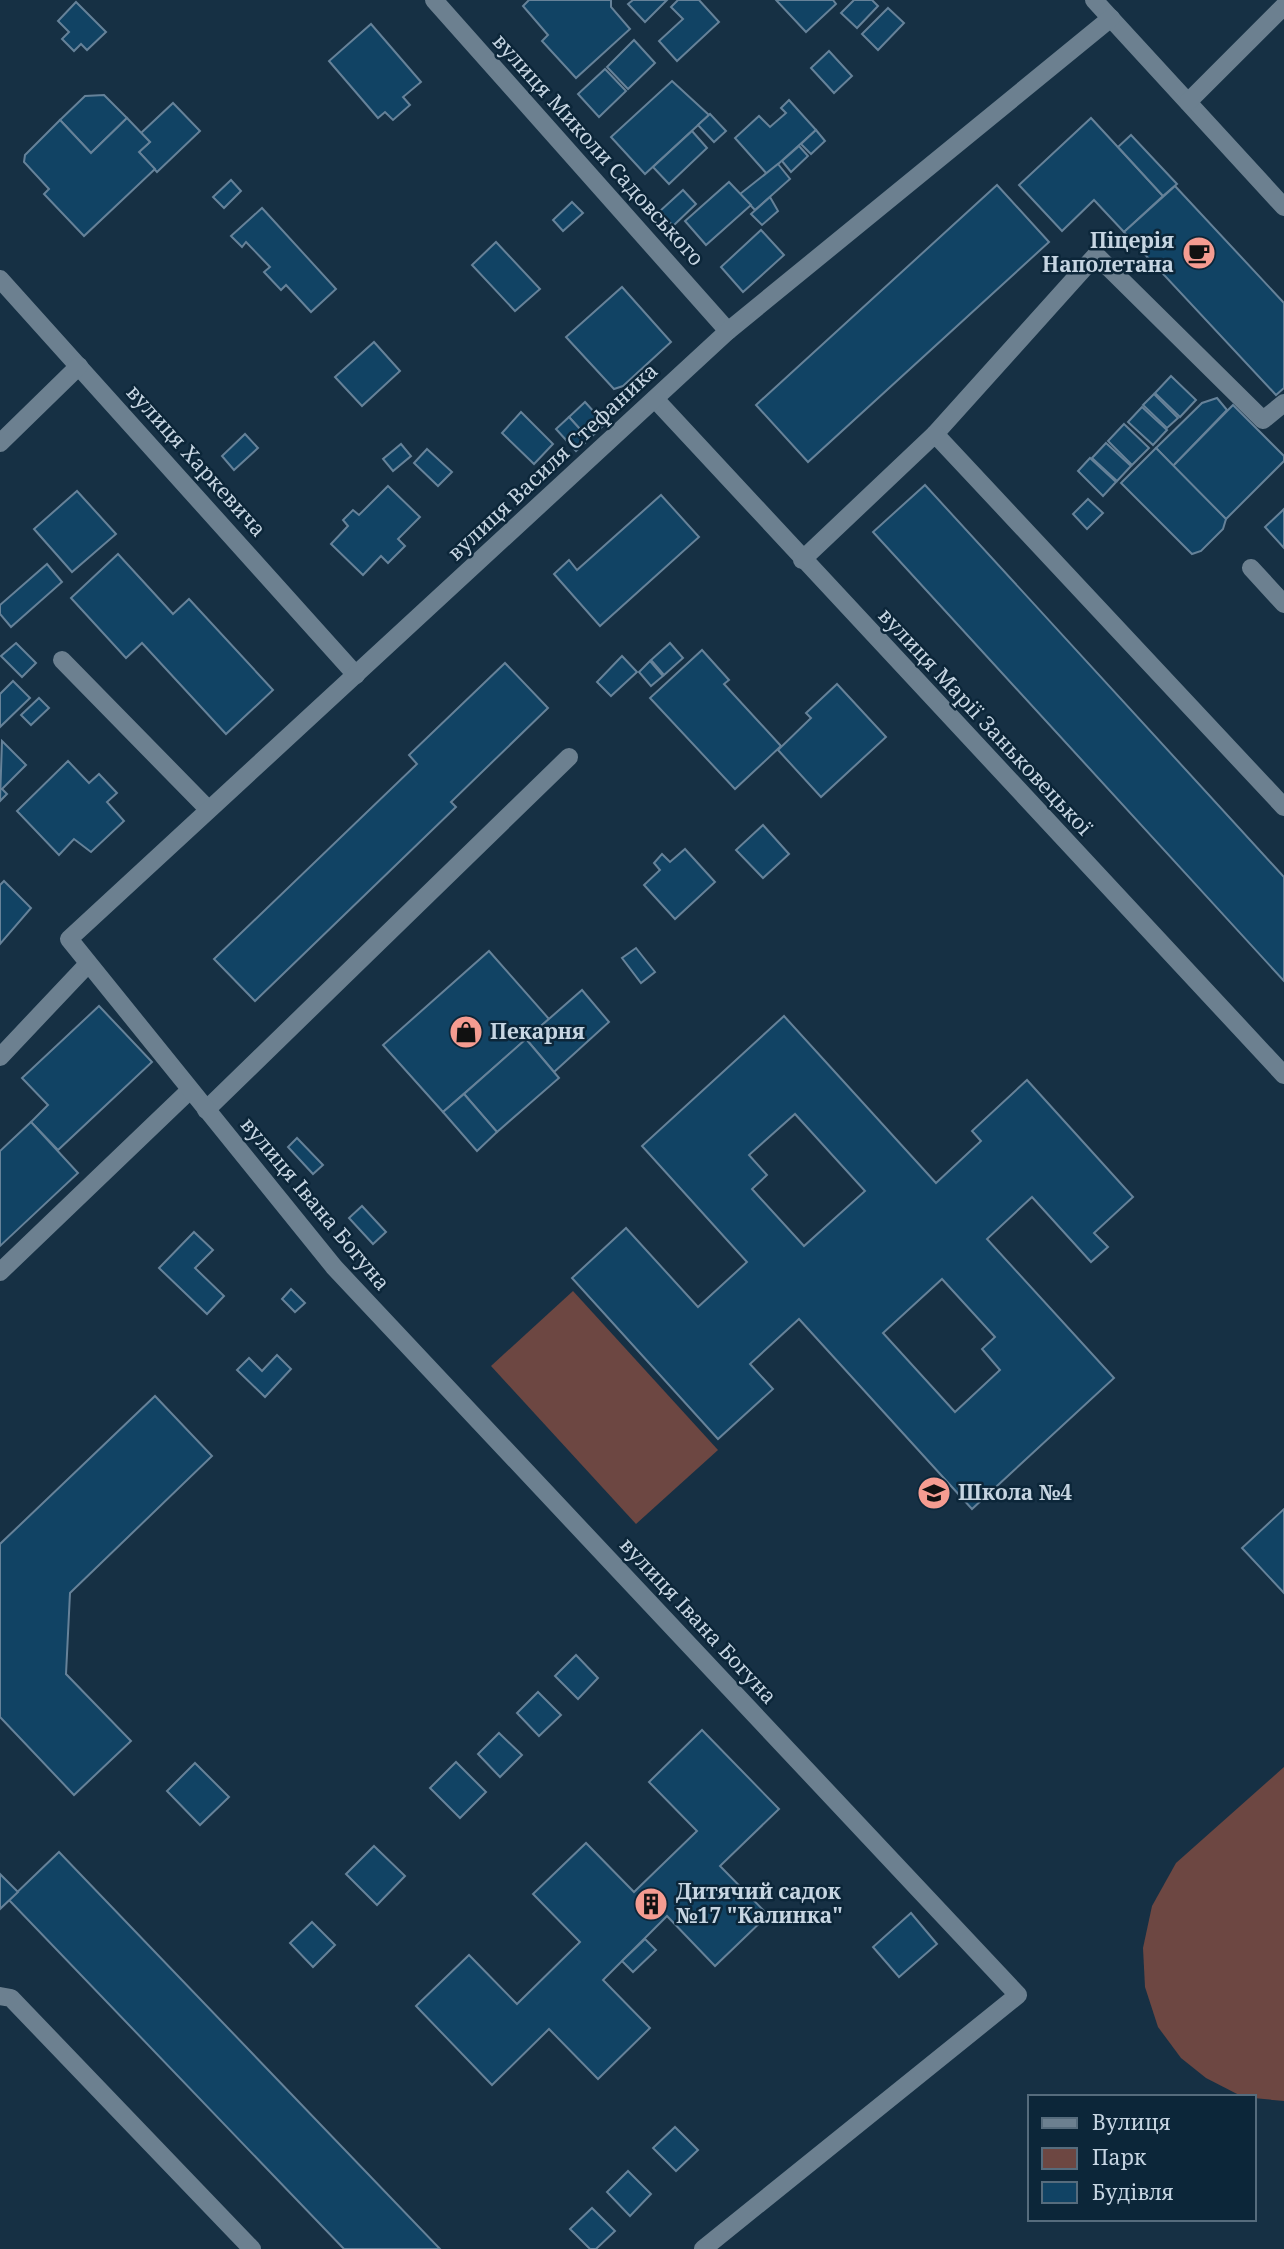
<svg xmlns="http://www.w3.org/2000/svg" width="1284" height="2249" viewBox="0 0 1284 2249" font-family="'Noto Serif',serif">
  <rect width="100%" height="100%" fill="#163044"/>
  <!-- green -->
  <g fill="#6d4742">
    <polygon points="573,1291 718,1450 636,1524 491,1366"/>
    <polygon points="1284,1767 1284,2101 1243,2097 1206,2078 1181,2058 1158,2027 1145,1987 1143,1948 1152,1906 1176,1863"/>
  </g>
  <!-- building -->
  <g fill="#114364" stroke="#668299" stroke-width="2" fill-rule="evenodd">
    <polygon points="529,0 611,0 611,7 630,29 576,78 542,41 548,35 523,6"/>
    <polygon points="633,0 667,0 645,22 628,4"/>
    <polygon points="678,0 699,0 719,22 677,61 659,41 683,19 671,7"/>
    <polygon points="776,0 833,0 836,4 806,32"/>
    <polygon points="854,0 872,0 878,6 857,28 841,13"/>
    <polygon points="76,2 106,32 87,50 81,44 74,51 62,39 69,32 58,21"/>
    <polygon points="888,8 904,23 878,50 862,34"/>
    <polygon points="371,24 421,82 403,97 410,105 393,120 385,112 378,118 329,61"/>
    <polygon points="634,40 655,63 628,89 607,67"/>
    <polygon points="829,51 852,76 834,93 811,68"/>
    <polygon points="605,69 626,91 599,117 578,94"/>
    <polygon points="672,81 709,115 645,174 611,137"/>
    <polygon points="104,95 127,118 91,153 60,120 85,96"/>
    <polygon points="789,100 816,130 767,174 735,138 759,116 770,127 786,113 781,108"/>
    <polygon points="173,103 200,131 157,172 139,152 150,142 141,133"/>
    <polygon points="710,114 726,131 714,142 698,125"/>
    <polygon points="127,118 150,142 139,152 155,169 84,236 44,194 49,189 24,162 25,155 60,120 91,153"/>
    <polygon points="1091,118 1163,196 1124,232 1094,200 1062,231 1019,185"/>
    <polygon points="816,130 825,141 811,154 801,144"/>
    <polygon points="692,131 707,148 669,184 653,167"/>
    <polygon points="1131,135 1177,184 1163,196 1118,147"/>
    <polygon points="799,146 808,156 791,172 782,161"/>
    <polygon points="778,164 790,179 755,210 740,194"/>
    <polygon points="231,180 241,191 224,208 213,197"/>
    <polygon points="729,182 751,205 706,245 685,221"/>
    <polygon points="997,185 1049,242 808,462 756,405"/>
    <polygon points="1175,186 1284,303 1284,388 1276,395 1124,232"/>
    <polygon points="683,190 696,204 673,226 660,211"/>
    <polygon points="770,197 778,211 762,225 751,214"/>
    <polygon points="572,202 583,213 563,231 553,220"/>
    <polygon points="262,208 336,289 311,312 286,285 281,290 264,272 270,267 246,242 242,247 231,236"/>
    <polygon points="761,230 784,255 743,292 721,267"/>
    <polygon points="496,242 540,289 515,311 472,265"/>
    <polygon points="622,287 671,342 623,386 614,389 566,337"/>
    <polygon points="374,342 400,371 362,406 335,377"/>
    <polygon points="1171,376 1196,400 1180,417 1155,393"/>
    <polygon points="1154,394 1178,418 1167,428 1143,405"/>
    <polygon points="1217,398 1227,410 1173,466 1156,448 1202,403"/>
    <polygon points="585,402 605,424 589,439 569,417"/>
    <polygon points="1233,405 1284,456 1284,461 1226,519 1173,466"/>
    <polygon points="1142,407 1167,430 1153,445 1128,422"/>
    <polygon points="521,412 553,444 534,464 502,433"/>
    <polygon points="569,417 589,439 576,451 556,429"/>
    <polygon points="1124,424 1149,448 1132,465 1108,441"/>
    <polygon points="245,434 258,448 234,470 222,456"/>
    <polygon points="1106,443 1131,466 1117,481 1092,458"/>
    <polygon points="401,444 411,456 393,471 383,459"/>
    <polygon points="1156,448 1226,519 1223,529 1201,551 1192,554 1121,483"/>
    <polygon points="427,449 452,472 438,486 414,463"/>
    <polygon points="1090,458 1116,482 1103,496 1078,471"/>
    <polygon points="925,485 1284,877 1284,981 873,532"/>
    <polygon points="388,486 420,517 398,539 405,546 388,563 381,556 363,575 331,544 348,526 343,520 353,510 359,515"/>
    <polygon points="77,491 116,534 72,572 34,529"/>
    <polygon points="661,495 699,537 600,626 554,574 569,560 577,570"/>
    <polygon points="1088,499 1103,513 1087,529 1073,514"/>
    <polygon points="1284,509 1284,548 1265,527"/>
    <polygon points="118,554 173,614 189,599 273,690 226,734 142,643 126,658 71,598"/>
    <polygon points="47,564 62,582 11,627 0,614 0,605"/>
    <polygon points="16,643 36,663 22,677 1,656"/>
    <polygon points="670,643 683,658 664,675 651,660"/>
    <polygon points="702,650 729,680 724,684 781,746 735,789 650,698"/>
    <polygon points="622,656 637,672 611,696 597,682"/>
    <polygon points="650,661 663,676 651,686 639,672"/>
    <polygon points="505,663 548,708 451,802 456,807 255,1001 214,959 417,764 409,755"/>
    <polygon points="13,681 30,698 0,727 0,694"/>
    <polygon points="837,684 886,737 821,797 778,750 811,718 806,713"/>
    <polygon points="39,698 49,708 31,725 21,715"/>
    <polygon points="2,741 26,765 2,789 7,794 0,801"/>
    <polygon points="68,761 89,783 99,774 117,793 107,802 124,821 91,852 74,839 59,855 17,811"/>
    <polygon points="763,825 789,854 763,878 736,850"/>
    <polygon points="685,849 715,882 675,919 644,885 660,870 654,863 662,854 670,862"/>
    <polygon points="4,881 31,908 0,944 0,885"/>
    <polygon points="636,948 655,972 641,983 622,958"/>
    <polygon points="489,951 549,1019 443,1112 383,1045"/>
    <polygon points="582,990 609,1022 554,1072 526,1039"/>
    <polygon points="99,1006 152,1062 58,1150 31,1122 48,1105 22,1078"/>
    <path d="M784 1016 936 1183 981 1141 972 1131 1027 1080 1133 1197 1094 1233 1108 1247 1091 1262 1032 1197 987 1239 1114 1378 972 1509 799 1319 750 1364 773 1389 718 1439 572 1278 626 1228 698 1307 747 1262 642 1146ZM795 1114 865 1191 804 1246 752 1189 767 1175 749 1155ZM942 1279 995 1337 982 1349 1000 1370 955 1412 883 1333Z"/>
    <polygon points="526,1039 559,1078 497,1132 464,1094"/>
    <polygon points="464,1094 497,1132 477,1151 443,1112"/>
    <polygon points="31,1122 78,1173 0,1246 0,1151"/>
    <polygon points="297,1138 323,1165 313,1174 288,1147"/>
    <polygon points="362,1206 386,1232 373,1244 349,1218"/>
    <polygon points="194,1232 213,1250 195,1268 224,1296 207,1314 159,1268"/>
    <polygon points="291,1289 305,1303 295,1312 282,1299"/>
    <polygon points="277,1355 291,1369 265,1397 237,1370 249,1358 262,1371"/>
    <polygon points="155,1396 212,1456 70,1593 66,1674 131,1741 74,1795 0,1717 0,1544"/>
    <polygon points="1284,1509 1284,1593 1242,1548"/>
    <polygon points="576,1655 598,1678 578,1699 555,1676"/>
    <polygon points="538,1692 561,1715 539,1736 517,1713"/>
    <polygon points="702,1730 779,1809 720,1866 768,1915 715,1966 667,1916 603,1980 650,2028 598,2079 549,2029 492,2085 416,2006 469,1955 517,2004 580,1942 533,1894 586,1843 634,1892 697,1831 649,1782"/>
    <polygon points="499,1733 522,1755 500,1777 478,1754"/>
    <polygon points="456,1762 486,1792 460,1818 430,1788"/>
    <polygon points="195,1763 229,1797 200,1825 167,1791"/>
    <polygon points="374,1846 405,1876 377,1905 346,1874"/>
    <polygon points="59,1852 440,2249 344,2249 9,1900"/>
    <polygon points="0,1874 18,1892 0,1909"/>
    <polygon points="911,1913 937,1944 899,1977 873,1947"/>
    <polygon points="312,1922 335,1945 313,1967 290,1943"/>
    <polygon points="645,1939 656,1950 633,1972 622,1961"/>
    <polygon points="675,2127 698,2150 676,2171 653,2148"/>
    <polygon points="628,2171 651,2194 630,2216 607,2192"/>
    <polygon points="592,2208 615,2231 596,2249 590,2249 570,2229"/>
  </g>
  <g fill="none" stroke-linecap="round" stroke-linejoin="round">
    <!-- minor -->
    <g stroke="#6c8090" stroke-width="18">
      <polyline points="434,0 728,331"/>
      <polyline points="1094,0 1284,207"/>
      <polyline points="1188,102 1284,6"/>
      <polyline points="0,279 356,675"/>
      <polyline points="655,399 1284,1075"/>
      <polyline points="935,434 1096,255 1263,420 1284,403"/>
      <polyline points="0,443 79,366"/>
      <polyline points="802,560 935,434 1284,807"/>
      <polyline points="1251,568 1284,604"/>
      <polyline points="62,660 208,809"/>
      <polyline points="0,1057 87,965"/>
      <polyline points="206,1110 569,757"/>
      <polyline points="0,1272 190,1090"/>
      <polyline points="0,1996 11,1998 252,2249"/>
      <polyline points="703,2249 1018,1995 334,1267 69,939 728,331 1111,18"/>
    </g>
  </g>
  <!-- icons -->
  <defs>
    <symbol id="cafe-disc" viewBox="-11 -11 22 22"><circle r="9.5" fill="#f59c91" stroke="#0c2639"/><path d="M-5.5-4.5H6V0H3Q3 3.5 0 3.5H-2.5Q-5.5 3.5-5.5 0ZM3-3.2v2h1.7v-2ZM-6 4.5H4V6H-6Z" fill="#111"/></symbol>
    <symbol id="shop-disc" viewBox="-11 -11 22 22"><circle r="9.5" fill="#f59c91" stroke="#0c2639"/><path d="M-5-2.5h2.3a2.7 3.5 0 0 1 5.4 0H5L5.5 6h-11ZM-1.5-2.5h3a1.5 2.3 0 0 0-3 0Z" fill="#111"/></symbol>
    <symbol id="school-disc" viewBox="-11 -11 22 22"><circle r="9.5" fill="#f59c91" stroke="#0c2639"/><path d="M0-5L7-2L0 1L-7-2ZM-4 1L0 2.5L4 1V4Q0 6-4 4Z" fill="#111"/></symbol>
    <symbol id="building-disc" viewBox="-11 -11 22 22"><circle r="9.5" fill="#f59c91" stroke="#0c2639"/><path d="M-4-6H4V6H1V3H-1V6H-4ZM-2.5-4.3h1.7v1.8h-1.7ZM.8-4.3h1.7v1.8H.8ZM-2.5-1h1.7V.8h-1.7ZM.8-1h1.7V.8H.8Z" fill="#111"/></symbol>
  </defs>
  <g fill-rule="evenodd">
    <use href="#cafe-disc" x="1180" y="234" width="38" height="38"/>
    <use href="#shop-disc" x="447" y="1013" width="38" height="38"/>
    <use href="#school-disc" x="915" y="1474" width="38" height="38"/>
    <use href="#building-disc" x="632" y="1885" width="38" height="38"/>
  </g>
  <g text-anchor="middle" stroke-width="5" stroke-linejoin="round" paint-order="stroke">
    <!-- street labels -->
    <g font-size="21" fill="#c6d5e2" stroke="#0c2639">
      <text transform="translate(598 150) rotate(48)" y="7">вулиця Миколи Садовського</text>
      <text transform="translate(196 461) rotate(48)" y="7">вулиця Харкевича</text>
      <text transform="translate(553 462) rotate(-43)" y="7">вулиця Василя Стефаника</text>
      <text transform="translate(985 722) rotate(47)" y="7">вулиця Марії Заньковецької</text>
      <text transform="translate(315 1204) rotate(50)" y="7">вулиця Івана Богуна</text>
      <text transform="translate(698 1621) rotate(47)" y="7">вулиця Івана Богуна</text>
    </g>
    <!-- poi labels -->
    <g font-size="21" font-weight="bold" fill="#c6d5e2" stroke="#0c2639" text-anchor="start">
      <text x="1174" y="248" text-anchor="end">Піцерія<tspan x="1174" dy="24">Наполетана</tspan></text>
      <text x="490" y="1039">Пекарня</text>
      <text x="958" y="1500">Школа №4</text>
      <text x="676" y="1899">Дитячий садок<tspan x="676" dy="24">№17 "Калинка"</tspan></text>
    </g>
  </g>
  <!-- legend -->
  <rect x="1028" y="2095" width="228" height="126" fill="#0c2639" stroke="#566c7d" stroke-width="2"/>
  <rect x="1042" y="2118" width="35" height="10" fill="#6c8090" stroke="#566c7d" stroke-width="2"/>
  <text x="1092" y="2130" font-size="21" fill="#c6d5e2">Вулиця</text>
  <rect x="1042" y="2148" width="35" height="21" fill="#6d4742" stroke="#566c7d" stroke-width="2"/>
  <text x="1092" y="2165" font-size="21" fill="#c6d5e2">Парк</text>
  <rect x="1042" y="2182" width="35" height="21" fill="#114364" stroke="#566c7d" stroke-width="2"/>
  <text x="1092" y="2200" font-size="21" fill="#c6d5e2">Будівля</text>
</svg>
